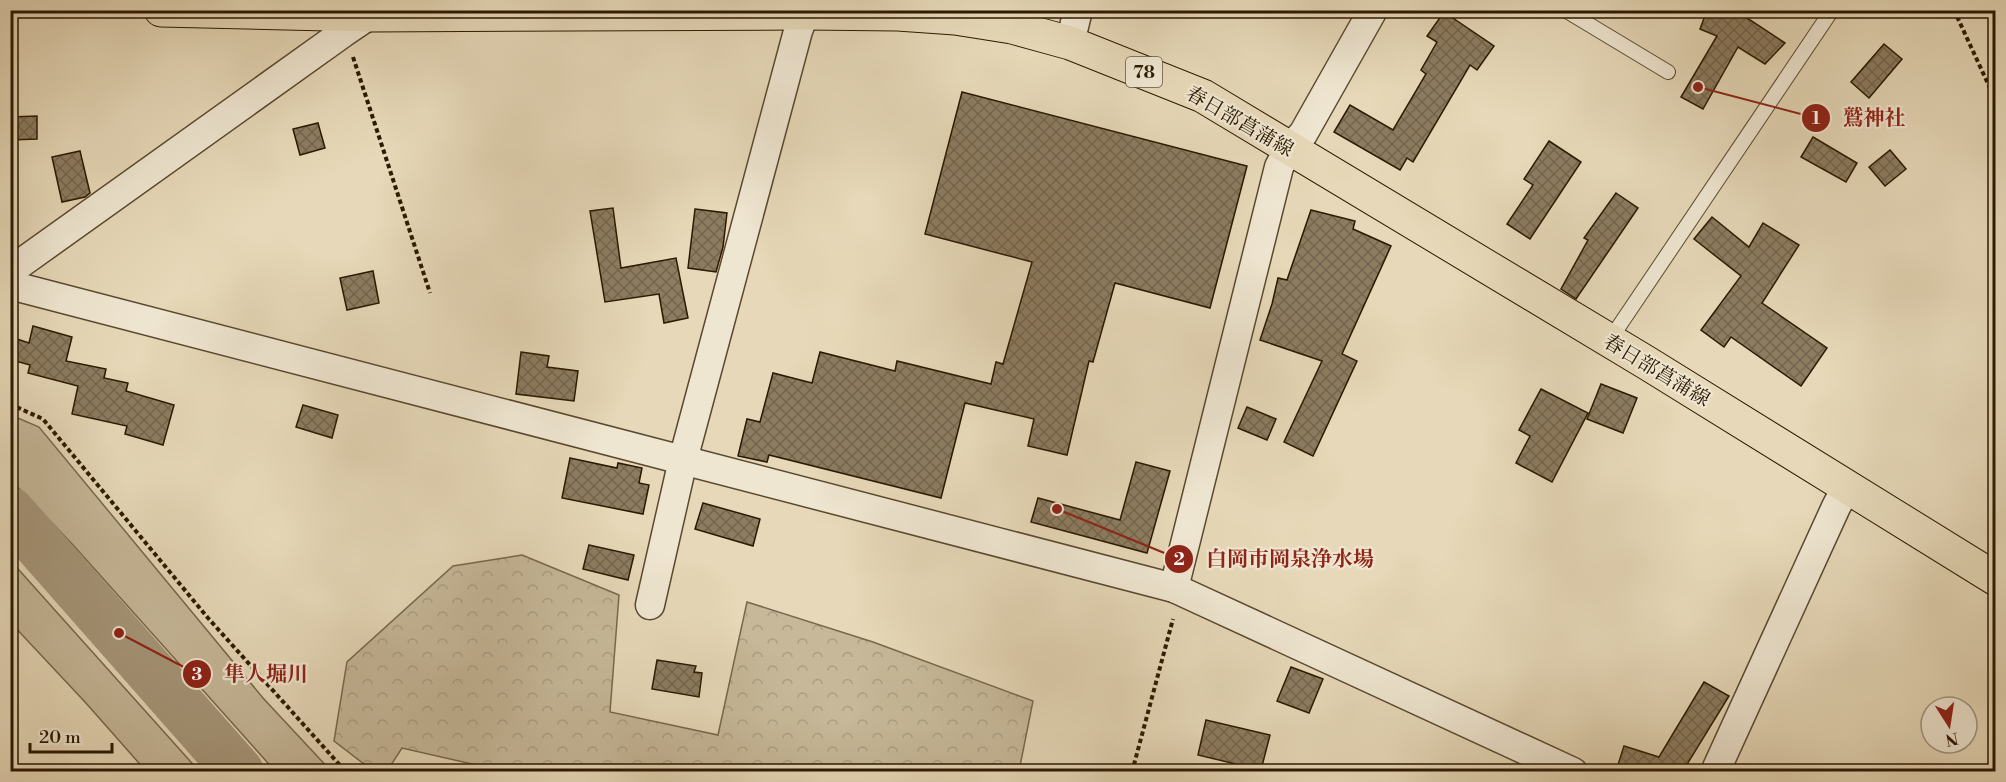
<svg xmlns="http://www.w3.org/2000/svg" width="2006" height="782" viewBox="0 0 2006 782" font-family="'Libre Bodoni','Noto Serif JP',serif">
  <defs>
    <pattern id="forest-crowns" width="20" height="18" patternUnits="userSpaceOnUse" patternTransform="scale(1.5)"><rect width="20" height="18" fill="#c6b899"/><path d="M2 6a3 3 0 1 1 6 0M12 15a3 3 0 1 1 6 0" fill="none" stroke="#aa9e82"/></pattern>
    <pattern id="building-cross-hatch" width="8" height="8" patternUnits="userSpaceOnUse" patternTransform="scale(1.5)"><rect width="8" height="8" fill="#8c7c60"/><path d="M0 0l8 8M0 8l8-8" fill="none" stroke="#73654d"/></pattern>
  </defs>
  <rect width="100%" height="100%" fill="#e6d8b8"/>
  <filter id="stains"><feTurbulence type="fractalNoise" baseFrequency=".00333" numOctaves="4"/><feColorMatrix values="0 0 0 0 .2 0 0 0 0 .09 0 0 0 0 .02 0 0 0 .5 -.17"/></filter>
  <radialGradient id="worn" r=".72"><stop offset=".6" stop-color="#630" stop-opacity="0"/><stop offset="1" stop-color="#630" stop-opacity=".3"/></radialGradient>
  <!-- green -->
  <g fill="#c6b899" stroke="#78684d" stroke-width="1.5">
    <polygon points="11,415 39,427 263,698 331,771 275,771 74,546 11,480"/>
    <polygon points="10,560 199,771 146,771 85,702 11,623"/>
  </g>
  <!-- forest -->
  <polygon fill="url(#forest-crowns)" stroke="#78684d" stroke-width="1.5" points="522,555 619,595 610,712 718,735 747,602 873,642 1033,701 1019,771 507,772 402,748 387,771 373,771 334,741 347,662 453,566"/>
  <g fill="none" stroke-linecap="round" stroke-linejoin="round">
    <!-- river -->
    <polyline stroke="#a6977a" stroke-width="50" points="10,512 239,772"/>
  </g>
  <!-- building -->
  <g fill="url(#building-cross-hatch)" stroke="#2b1901" stroke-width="1.5">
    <polygon points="1707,10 1735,10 1785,43 1765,64 1738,47 1703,109 1681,97 1717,36 1700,29"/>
    <polygon points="1444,12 1494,46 1477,70 1470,65 1413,162 1407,158 1400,170 1334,132 1350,105 1393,130 1426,74 1421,70 1437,42 1427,36"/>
    <polygon points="1884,44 1902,59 1869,98 1851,82"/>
    <polygon points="962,92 1247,166 1210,308 1115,283 1093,362 1089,361 1067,455 1028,446 1034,419 965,403 941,498 769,455 767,462 738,456 747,419 760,422 773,373 812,383 820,352 895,371 897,361 991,384 996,362 1003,364 1032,262 925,234"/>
    <polygon points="37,116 37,139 10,140 10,117"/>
    <polygon points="318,123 325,148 300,155 293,129"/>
    <polygon points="1813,137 1857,163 1846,182 1801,157"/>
    <polygon points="1549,141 1581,162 1530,239 1507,224 1533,185 1524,179"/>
    <polygon points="1890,150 1906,169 1885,186 1869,167"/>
    <polygon points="80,151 90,193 85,197 62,202 52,157"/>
    <polygon points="1616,193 1638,208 1576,299 1561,289 1588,240 1584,238"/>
    <polygon points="613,208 621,268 676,258 688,318 664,323 659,294 605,302 590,211"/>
    <polygon points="695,209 727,213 723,247 716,272 688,268"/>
    <polygon points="1311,210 1355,221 1353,229 1391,246 1342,354 1357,361 1313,456 1284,442 1322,361 1260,340 1272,304 1278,278 1287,280"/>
    <polygon points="1712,217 1749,247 1763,223 1799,245 1762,303 1827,348 1801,386 1731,337 1724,347 1701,330 1741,276 1694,239"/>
    <polygon points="373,271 379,303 347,310 340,278"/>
    <polygon points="33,326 72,337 66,361 106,369 104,378 128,383 126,391 174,405 163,445 125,434 127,426 72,414 78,386 28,373 30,365 12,360 17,339 29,343"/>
    <polygon points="521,352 549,356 547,367 578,371 574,401 516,394"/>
    <polygon points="1601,384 1637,398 1623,433 1587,419"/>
    <polygon points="1541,389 1588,413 1552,482 1516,463 1530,436 1519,430"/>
    <polygon points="303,405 338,415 332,438 296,427"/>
    <polygon points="1247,407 1276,419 1267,440 1238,428"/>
    <polygon points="570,458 617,468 618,463 642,468 639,483 649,485 643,514 562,498"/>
    <polygon points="1136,462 1170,471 1147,553 1031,522 1038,498 1120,520"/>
    <polygon points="703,503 760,519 753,546 695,529"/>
    <polygon points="589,545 634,555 628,580 583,569"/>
    <polygon points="657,660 696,666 694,672 702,673 699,697 652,689"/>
    <polygon points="1291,667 1323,679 1309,713 1277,701"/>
    <polygon points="1704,682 1729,696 1686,766 1690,767 1689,771 1616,771 1624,746 1659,757"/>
    <polygon points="1206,720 1270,735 1261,770 1198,755"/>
  </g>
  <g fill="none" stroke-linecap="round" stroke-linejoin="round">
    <defs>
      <g id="service">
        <polyline points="1565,10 1668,72"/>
        <polyline points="1609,341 1832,10"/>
      </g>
      <g id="minor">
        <polyline points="1070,43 1078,10"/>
        <polyline points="10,271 343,33 377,10"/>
        <polyline points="10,285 1174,588 1573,772"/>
        <polyline points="1174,588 1279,167 1289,148 1303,134 1373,10"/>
        <polyline points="650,605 683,460 798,31 805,13"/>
        <polyline points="1715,772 1836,507 1847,486"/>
      </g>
      <polyline id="primary" points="161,10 370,15 805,13 898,14 955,18 1012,27 1070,43 1203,96 1647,363 1996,579"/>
    </defs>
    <!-- service casing -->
    <use href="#service" stroke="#5a492f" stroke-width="16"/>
    <!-- minor casing -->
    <use href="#minor" stroke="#5a492f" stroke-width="31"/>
    <!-- primary casing -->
    <use href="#primary" stroke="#2b1901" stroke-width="35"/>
    <!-- path -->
    <g stroke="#2b1901" stroke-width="4" stroke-dasharray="4.5 3" stroke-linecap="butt">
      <polyline points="1954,10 1996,101"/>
      <polyline points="353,57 430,293"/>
      <polyline points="10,404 43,419 208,618 346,772"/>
      <polyline points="1132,772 1173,619"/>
    </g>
    <!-- service -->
    <use href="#service" stroke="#efe6d1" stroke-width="14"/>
    <!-- minor -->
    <use href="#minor" stroke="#efe6d1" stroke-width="28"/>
    <!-- primary -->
    <use href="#primary" stroke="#e6d8b8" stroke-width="33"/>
  </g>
  <g text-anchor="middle" stroke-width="4.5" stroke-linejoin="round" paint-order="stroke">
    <!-- shield labels -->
    <rect fill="#efe6d1" stroke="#66563f" stroke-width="1.5" x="1126" y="57" width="36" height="30" rx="4.5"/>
    <g font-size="18" font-weight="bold" fill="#2b1901">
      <text x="1144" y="78">78</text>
    </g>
    <!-- street labels -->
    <g font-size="20" fill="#2b1901" stroke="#efe6d1">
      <text transform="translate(1240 121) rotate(30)" y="7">春日部菖蒲線</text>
      <text transform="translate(1657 370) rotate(31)" y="7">春日部菖蒲線</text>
    </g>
  </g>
  <!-- callouts -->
  <path fill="none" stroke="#8f2418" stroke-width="2" d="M1698 87L1816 118M1057 509L1179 559M119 633L197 674"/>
  <g fill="#8f2418" stroke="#efe6d1" stroke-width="2">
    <circle cx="1698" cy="87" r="6"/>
    <circle cx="1057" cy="509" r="6"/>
    <circle cx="119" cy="633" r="6"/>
    <circle cx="1816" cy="118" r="15"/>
    <circle cx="1179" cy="559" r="15"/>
    <circle cx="197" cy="674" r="15"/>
  </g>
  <g font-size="18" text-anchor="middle" font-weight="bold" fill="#fff">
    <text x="1816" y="124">1</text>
    <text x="1179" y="565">2</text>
    <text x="197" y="680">3</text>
  </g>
  <g font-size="21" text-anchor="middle" font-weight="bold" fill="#8f2418" stroke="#efe6d1" stroke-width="4.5" stroke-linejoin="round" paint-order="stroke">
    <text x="1874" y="125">鷲神社</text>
    <text x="1290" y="566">白岡市岡泉浄水場</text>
    <text x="266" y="681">隼人堀川</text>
  </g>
  <!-- margin -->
  <rect width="2006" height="782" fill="none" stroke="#e6d8b8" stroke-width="36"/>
  <rect x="12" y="12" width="1982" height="758" fill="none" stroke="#2b1901" stroke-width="3"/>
  <rect x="18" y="18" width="1970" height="746" fill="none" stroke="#2b1901" stroke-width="1.5"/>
  <!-- north arrow -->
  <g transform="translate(1949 725) rotate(168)"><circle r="28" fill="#efe6d1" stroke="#a1947e" stroke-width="1.5"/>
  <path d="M0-4.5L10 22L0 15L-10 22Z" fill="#8f2418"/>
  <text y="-9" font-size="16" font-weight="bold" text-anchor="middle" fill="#2b1901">N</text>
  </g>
  <!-- scale -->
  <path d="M30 743v9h82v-9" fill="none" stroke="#2b1901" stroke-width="3"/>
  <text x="39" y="743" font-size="18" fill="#2b1901" stroke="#efe6d1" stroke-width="4.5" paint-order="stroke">20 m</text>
  <rect width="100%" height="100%" filter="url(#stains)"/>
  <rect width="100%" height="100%" fill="url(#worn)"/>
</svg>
